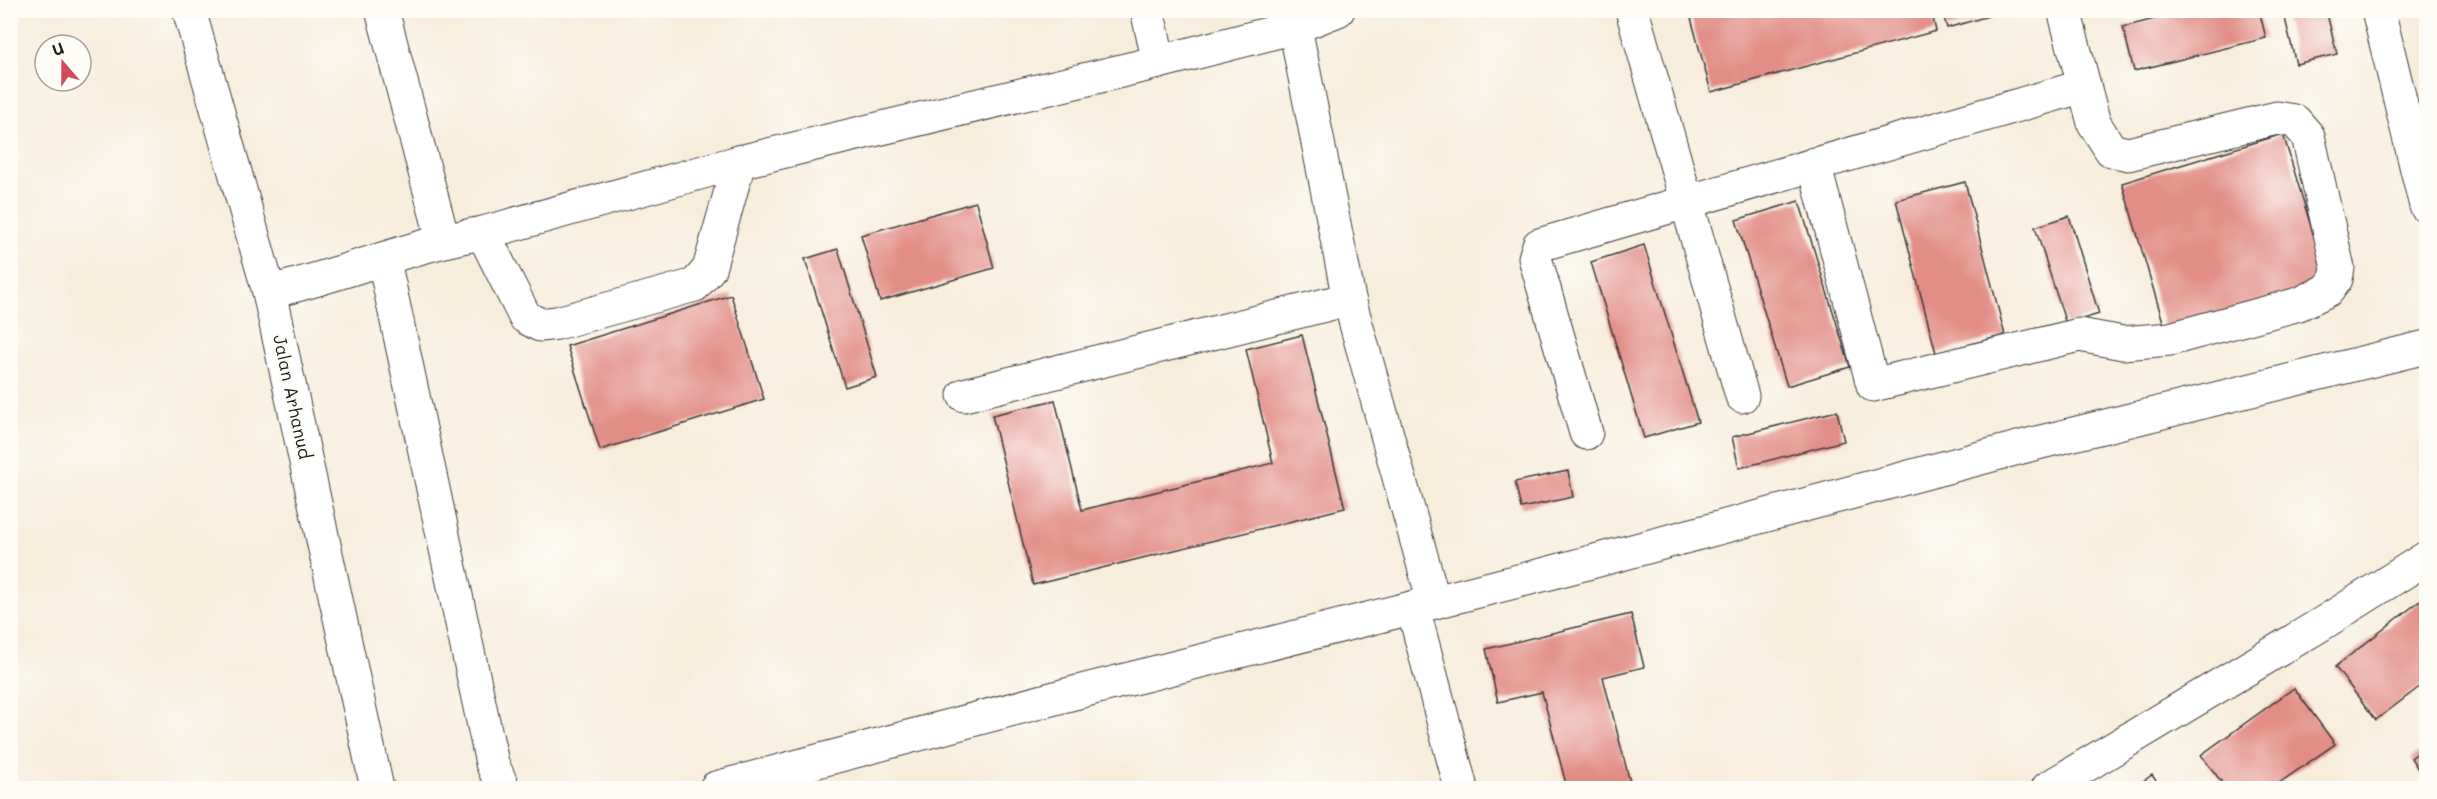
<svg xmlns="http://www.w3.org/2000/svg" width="2437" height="799" viewBox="0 0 2437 799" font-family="Mali,sans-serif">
  <rect width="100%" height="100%" fill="#fdfcf7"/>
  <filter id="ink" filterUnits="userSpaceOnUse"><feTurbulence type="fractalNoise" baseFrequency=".0167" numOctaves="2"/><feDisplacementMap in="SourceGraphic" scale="12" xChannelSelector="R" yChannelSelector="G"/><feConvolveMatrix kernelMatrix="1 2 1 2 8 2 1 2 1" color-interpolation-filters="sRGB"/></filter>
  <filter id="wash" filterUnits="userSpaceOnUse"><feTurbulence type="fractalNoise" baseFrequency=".008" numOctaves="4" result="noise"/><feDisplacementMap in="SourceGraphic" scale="24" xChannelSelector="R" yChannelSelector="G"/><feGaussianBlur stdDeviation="1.35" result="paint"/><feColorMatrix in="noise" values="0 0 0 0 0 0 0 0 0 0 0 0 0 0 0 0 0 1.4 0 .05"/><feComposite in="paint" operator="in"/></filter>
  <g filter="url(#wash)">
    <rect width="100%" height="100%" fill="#f7eddb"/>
    <g id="blocks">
      <!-- building -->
      <g fill="#e28d85">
        <polygon points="1720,10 1931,10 1936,31 1711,92 1691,18"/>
        <polygon points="1942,10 2006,10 2006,11 1947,28"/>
        <polygon points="2190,10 2259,10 2266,38 2134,71 2123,27"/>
        <polygon points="2283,10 2326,10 2337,54 2296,64"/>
        <polygon points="2283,134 2328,283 2166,332 2122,183"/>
        <polygon points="1965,182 2005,335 1936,353 1896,200"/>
        <polygon points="1799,201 1850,367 1787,386 1736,220"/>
        <polygon points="976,202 994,268 880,301 861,235"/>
        <polygon points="2069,216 2099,314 2066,324 2035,227"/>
        <polygon points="1644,245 1698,422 1644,438 1591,262"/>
        <polygon points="838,249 877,377 845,387 805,259"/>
        <polygon points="731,295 764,399 600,450 567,346"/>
        <polygon points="1302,335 1345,508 1033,585 992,415 1055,400 1082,510 1273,463 1246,349"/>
        <polygon points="1837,411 1844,441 1739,468 1732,437"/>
        <polygon points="1568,471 1573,497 1521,508 1515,482"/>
        <polygon points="2421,600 2426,607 2426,682 2376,720 2335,667"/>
        <polygon points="1631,614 1644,667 1603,677 1631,786 1567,788 1542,692 1498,702 1486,649"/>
        <polygon points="2294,688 2335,744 2272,788 2226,788 2201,755"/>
        <polygon points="2426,747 2426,782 2411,758"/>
        <polygon points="2152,775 2161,788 2133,788"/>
      </g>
    </g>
  </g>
  <g filter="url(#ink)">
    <use href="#blocks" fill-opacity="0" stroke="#3d3b39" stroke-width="1.5"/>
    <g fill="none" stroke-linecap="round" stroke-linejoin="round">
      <defs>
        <g id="minor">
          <polyline points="189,10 269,292 377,788"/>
          <polyline points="382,10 443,240"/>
          <polyline points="1147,10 1159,62"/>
          <polyline points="1632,10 1742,396"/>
          <polyline points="2378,10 2426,206"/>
          <polyline points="1295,27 1349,299 1434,602"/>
          <polyline points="1814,164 1873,385 2079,335 2123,343 2170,339 2299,304 2328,290 2336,279 2338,268 2308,136 2295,121 2277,118 2128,154 2111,150 2094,123 2064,10"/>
          <polyline points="483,233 525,317 540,325 557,323 695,285 709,269 739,162"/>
          <polyline points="384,261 492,763 503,788"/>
          <path d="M269 292C341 276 410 245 483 233L739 162 1159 62 1295 27 1338 10"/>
          <polyline points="964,395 1349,299"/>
          <polyline points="1586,433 1535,258 1539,245 2084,86"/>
          <polyline points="1413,608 1461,788"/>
          <polyline points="716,788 1070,694 1546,574 2033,444 2426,347"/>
          <polyline points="2048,788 2320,625 2426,558"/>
        </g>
      </defs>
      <!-- minor casing -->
      <use href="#minor" stroke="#3d3b39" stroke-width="35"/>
      <!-- minor -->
      <use href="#minor" stroke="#fff" stroke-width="33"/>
    </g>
  </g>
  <g text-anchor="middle" stroke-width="6" stroke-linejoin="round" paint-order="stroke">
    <!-- street labels -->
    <g font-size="18" fill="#1c1c1c" stroke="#fdfcf7">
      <text transform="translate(292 397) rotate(78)" y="6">Jalan Arhanud</text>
    </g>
  </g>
  <!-- margin -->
  <rect width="2437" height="799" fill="none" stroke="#fdfcf7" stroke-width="36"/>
  <!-- north arrow -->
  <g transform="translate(63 63) rotate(340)"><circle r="28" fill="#fdfcf7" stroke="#a3a29f" stroke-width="1.5"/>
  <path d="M0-4.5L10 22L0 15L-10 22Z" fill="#d1495b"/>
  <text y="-9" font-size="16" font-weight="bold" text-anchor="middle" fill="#1c1c1c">U</text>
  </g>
</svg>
